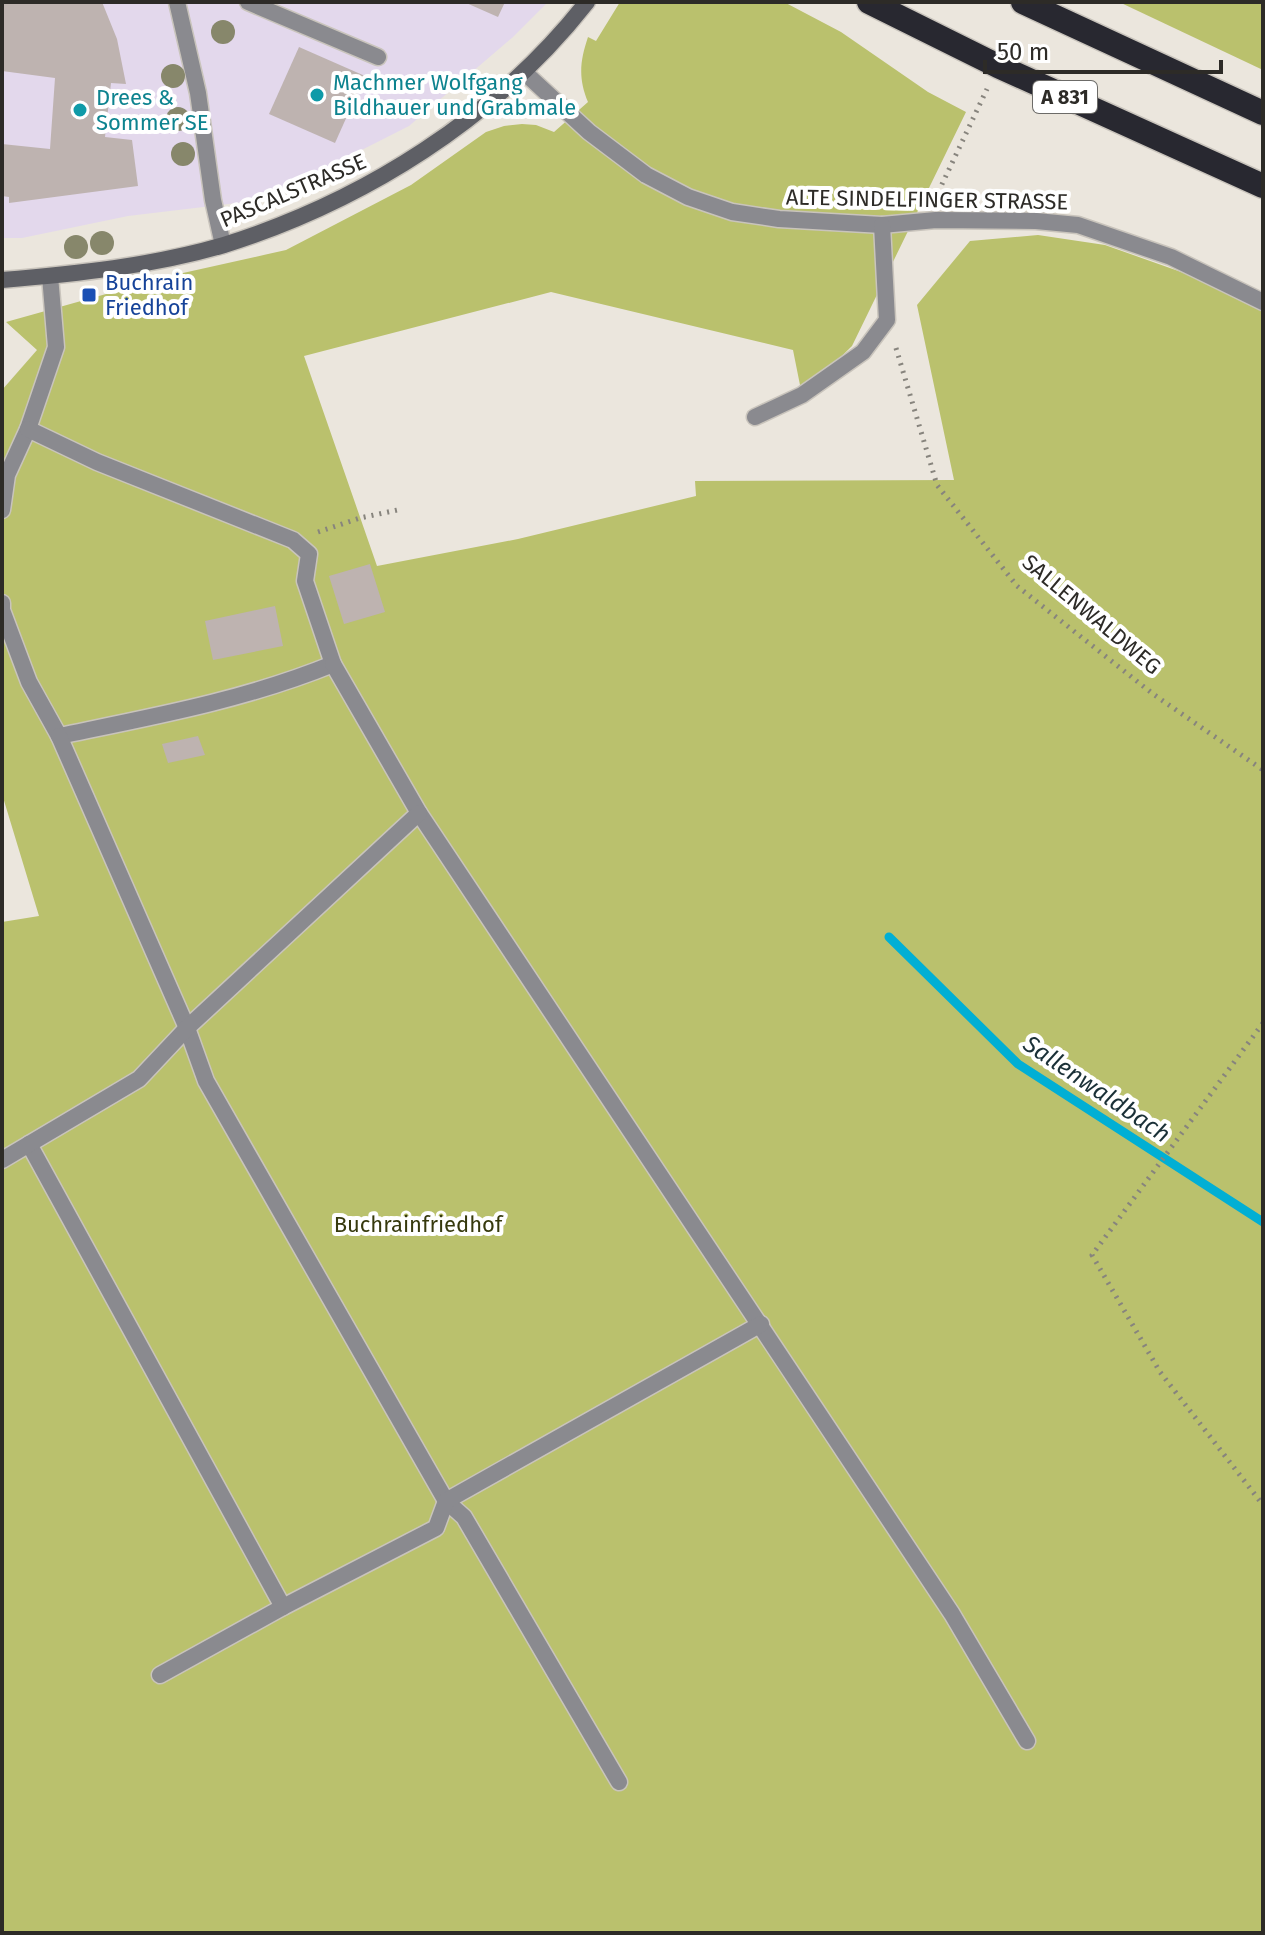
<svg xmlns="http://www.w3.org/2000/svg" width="1265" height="1935" viewBox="0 0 1265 1935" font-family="'Fira Sans',sans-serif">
  <rect width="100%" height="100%" fill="#ebe6dd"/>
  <!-- industrial -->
  <polygon fill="#e3d8ec" points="2,2 548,2 513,37 409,126 263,200 128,216 22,238 2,238"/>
  <!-- green -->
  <g fill="#bac16d">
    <path d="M620 2H784L841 32 928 92 966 112 852 346 802 395 793 350 551 292 304 356 377 566 518 539 696 496 695 481 954 480 917 305 970 241 1038 235 1105 245 1263 301V1933H2V922L39 916 2 794V390L37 350 6 322 174 275 286 250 411 185 486 132 504 126 522 124 536 125 554 132 588 102C578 78 580 61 588 37L596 41Z"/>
    <polygon points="1119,2 1263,2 1263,70"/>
  </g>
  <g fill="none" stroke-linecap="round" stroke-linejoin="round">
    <!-- stream -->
    <polyline stroke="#01afd4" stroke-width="9" points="889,937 1018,1064 1263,1222"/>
  </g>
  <!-- building -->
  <g fill="#beb3b0">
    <polygon points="2,2 102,2 117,39 126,84 111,83 105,137 132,140 138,186 9,203 9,197 2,196 2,144 50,149 55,78 2,71"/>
    <polygon points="464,2 505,2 498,17"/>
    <polygon points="299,47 365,76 335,143 269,114"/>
    <polygon points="370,564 385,612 344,624 329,576"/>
    <polygon points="275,606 283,646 213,660 205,621"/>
    <polygon points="198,736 205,755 168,763 162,744"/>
  </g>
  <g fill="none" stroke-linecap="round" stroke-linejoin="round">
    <defs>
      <g id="lane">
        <polyline points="248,2 378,57"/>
        <polyline points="524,72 589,132 646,175 688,197 732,212 779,219 882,225 936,220 1036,221 1078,225 1171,257 1263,302"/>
        <polyline points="755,417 802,395 863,352 887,320 882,225"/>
        <polyline points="2,510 7,475 28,429 56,347 50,276"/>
        <path d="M2 603V610L29 682 59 736C151 717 245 700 333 664L305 581 309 554 293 540 97 462 28 429"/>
        <polyline points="333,664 419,813 952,1614 1027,1741"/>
        <polyline points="59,736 187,1028 206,1081 446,1501 464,1517 619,1782"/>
        <polyline points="29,1144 283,1607"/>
        <polyline points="2,1160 139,1079 187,1028 419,813"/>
        <polyline points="160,1675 283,1607 436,1528 446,1501 761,1324"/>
      </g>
      <polyline id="street" points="177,2 198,93 213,200 223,245"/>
      <path id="secondary" d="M2 280C75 274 153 266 224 245 364 201 496 118 587 2"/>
      <g id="highway">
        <polyline points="869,2 998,66 1263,186"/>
        <polyline points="1023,2 1263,113"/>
      </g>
    </defs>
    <!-- lane casing -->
    <use href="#lane" stroke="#c9c4bc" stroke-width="19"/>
    <!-- street casing -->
    <use href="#street" stroke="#c9c4bc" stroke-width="19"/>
    <!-- secondary casing -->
    <use href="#secondary" stroke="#c9c4bc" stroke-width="19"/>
    <!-- highway casing -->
    <use href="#highway" stroke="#c9c4bc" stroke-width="27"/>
    <!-- path -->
    <g stroke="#87847d" stroke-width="5" stroke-dasharray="2 6" stroke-linecap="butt">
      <polyline points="935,199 987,89"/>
      <polyline points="896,348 937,485 1017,586 1153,694 1263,770"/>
      <polyline points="318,532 360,518 402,509"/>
      <polyline points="1263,1023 1092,1255 1160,1372 1263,1505"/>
    </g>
    <!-- lane -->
    <use href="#lane" stroke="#8a8a8f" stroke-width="16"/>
    <!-- street -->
    <use href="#street" stroke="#8a8a8f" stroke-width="16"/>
    <!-- secondary -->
    <use href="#secondary" stroke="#5e5f65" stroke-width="16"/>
    <!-- highway -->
    <use href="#highway" stroke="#282830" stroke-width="24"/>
  </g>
  <!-- trees -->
  <g fill="#87876b">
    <circle cx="223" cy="32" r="12"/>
    <circle cx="173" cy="76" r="12"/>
    <circle cx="178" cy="119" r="12"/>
    <circle cx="183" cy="154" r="12"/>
    <circle cx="102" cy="243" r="12"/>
    <circle cx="76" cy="247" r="12"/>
  </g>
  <!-- markers -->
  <g fill="#0f9aa8" stroke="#fff" stroke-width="3">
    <circle cx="317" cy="95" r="8"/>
    <circle cx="80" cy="110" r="8"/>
  </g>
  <rect fill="#1a4fb4" stroke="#fff" stroke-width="3" x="81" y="287" width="16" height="16" rx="4"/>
  <g text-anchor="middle" stroke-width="8" stroke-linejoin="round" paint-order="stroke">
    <!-- shield labels -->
    <rect fill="#fff" stroke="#6c6b68" stroke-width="2" x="1033" y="81" width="64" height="32" rx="6"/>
    <g font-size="20" font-weight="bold" fill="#2d2b27">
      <text x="1065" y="104">A 831</text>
    </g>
    <!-- culture labels -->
    <g font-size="22" fill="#0d838f" stroke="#fff" text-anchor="start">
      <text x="333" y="90">Machmer Wolfgang<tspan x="333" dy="25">Bildhauer und Grabmale</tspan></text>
      <text x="96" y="105">Drees &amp;<tspan x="96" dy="25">Sommer SE</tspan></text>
    </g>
    <!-- street labels -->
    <g font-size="22" fill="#2d2b27" stroke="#fff">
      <text transform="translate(293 190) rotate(-23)" y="8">PASCALSTRASSE</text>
      <text transform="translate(927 199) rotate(1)" y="8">ALTE SINDELFINGER STRASSE</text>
      <text transform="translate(1092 614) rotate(40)" y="8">SALLENWALDWEG</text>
    </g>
    <!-- transit labels -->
    <g font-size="22" fill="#164399" stroke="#fff" text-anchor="start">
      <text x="105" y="290">Buchrain<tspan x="105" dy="25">Friedhof</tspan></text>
    </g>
    <!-- park labels -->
    <g font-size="22" fill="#36390d" stroke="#fff">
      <text x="418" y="1232">Buchrainfriedhof</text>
    </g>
    <!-- water labels -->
    <g font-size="24" font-style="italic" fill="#1a3037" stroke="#fff">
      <text transform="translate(1097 1089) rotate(34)" y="8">Sallenwaldbach</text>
    </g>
  </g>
  <!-- border -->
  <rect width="1265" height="1935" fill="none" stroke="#2d2b27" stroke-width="8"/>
  <!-- scale -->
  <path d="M985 60v12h236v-12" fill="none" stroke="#2d2b27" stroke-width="4"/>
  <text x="997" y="60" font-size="24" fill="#2d2b27" stroke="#ffffff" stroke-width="6" paint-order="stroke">50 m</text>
</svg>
